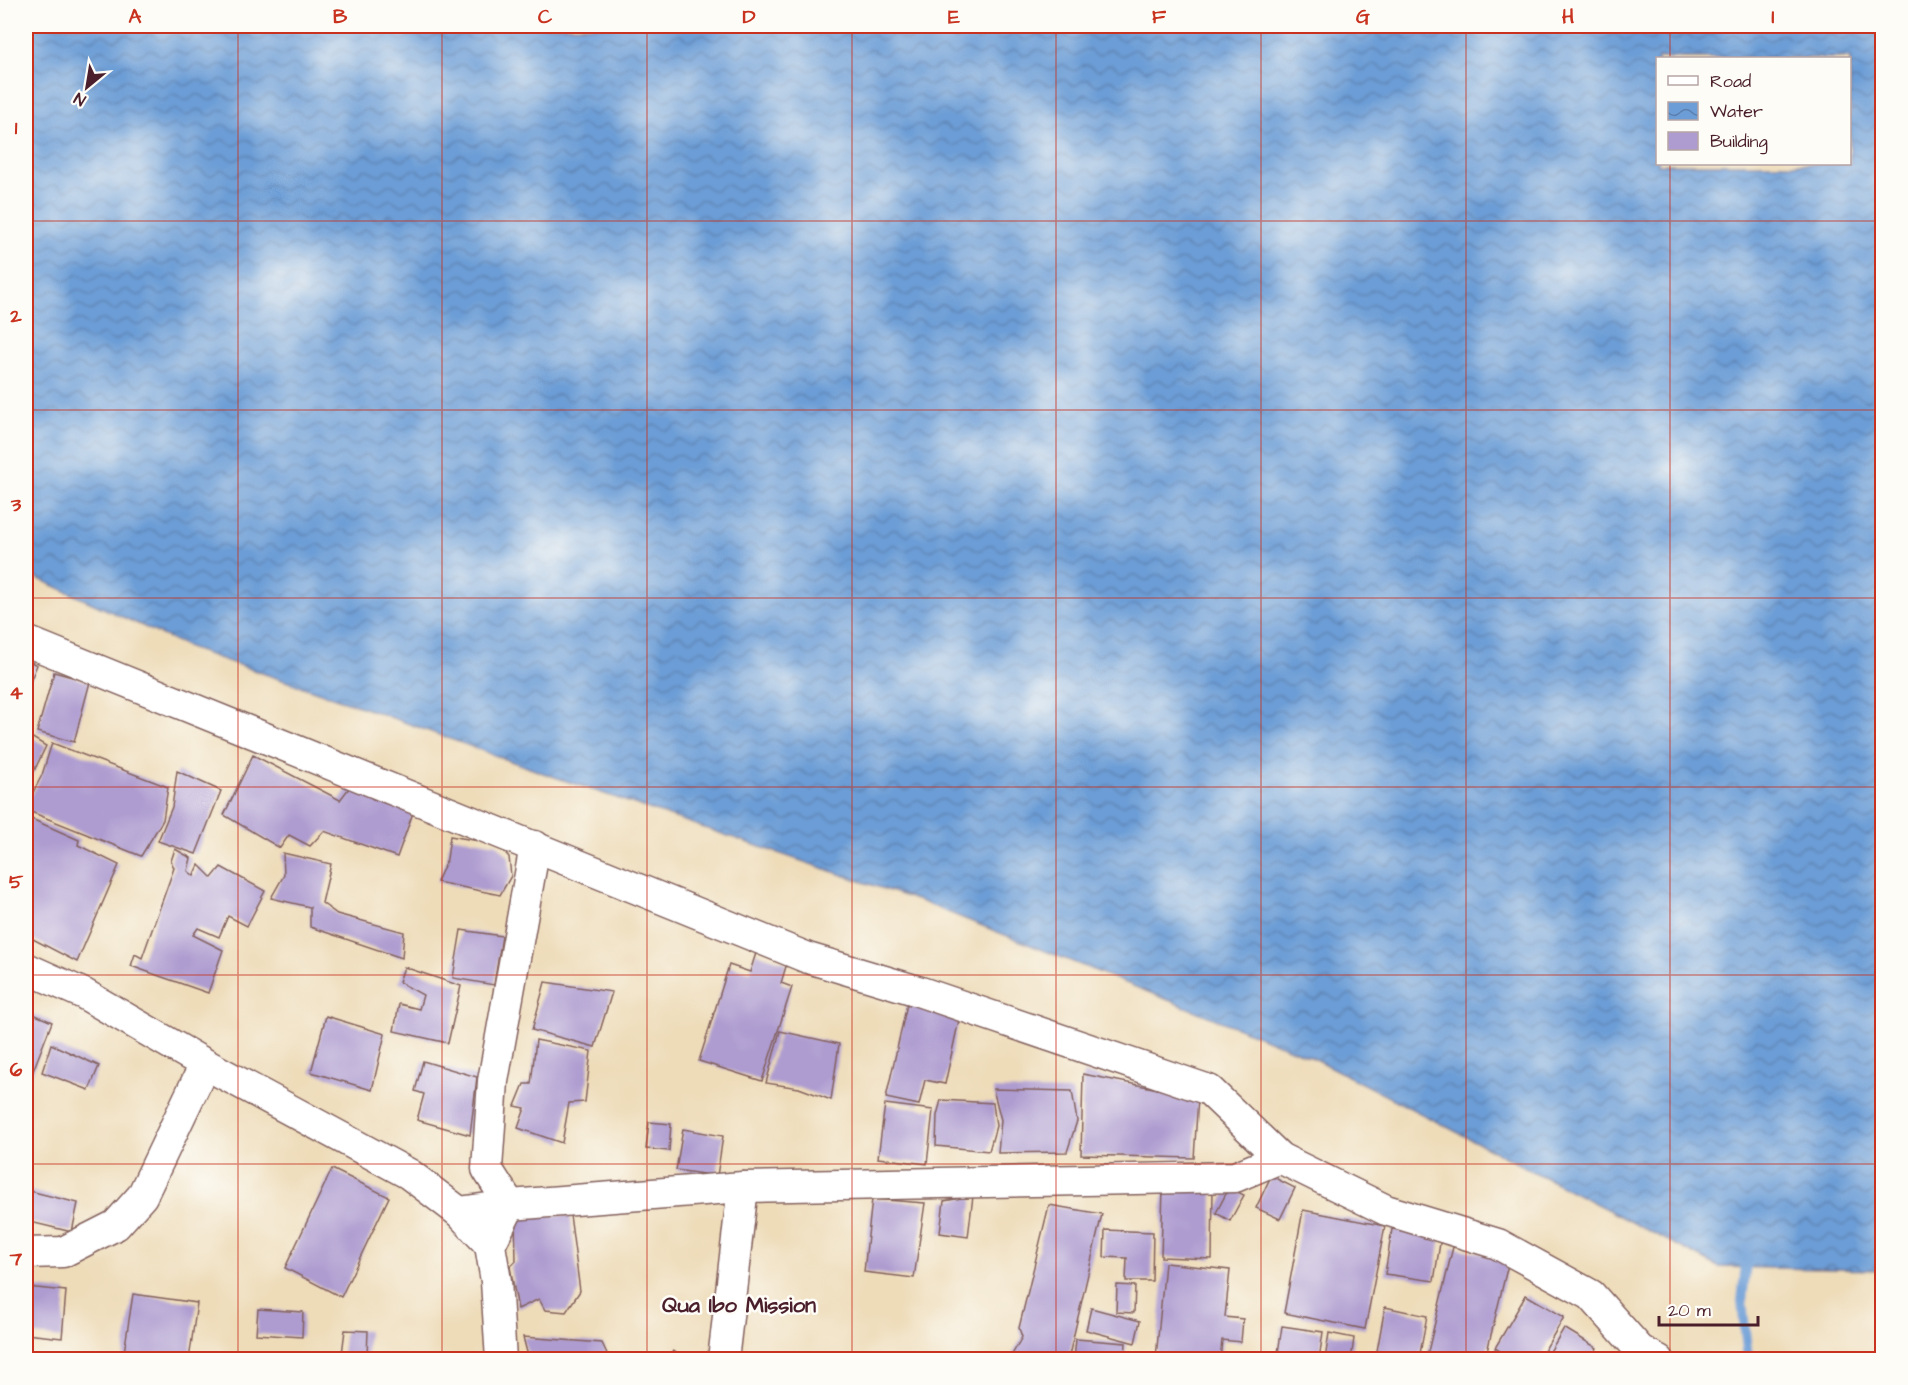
<svg xmlns="http://www.w3.org/2000/svg" width="1908" height="1385" viewBox="0 0 1908 1385" font-family="'Architects Daughter',sans-serif">
  <defs>
    <pattern id="water-waves" width="16" height="10" patternUnits="userSpaceOnUse" patternTransform="scale(1.5)"><rect width="16" height="10" fill="#6c9dd6"/><path d="M0 5q4-4 8 0t8 0" fill="none" stroke="#5b7fae"/></pattern>
  </defs>
  <rect width="100%" height="100%" fill="#fdfcf7"/>
  <filter id="ink" filterUnits="userSpaceOnUse"><feTurbulence type="fractalNoise" baseFrequency=".0167" numOctaves="2"/><feDisplacementMap in="SourceGraphic" scale="12" xChannelSelector="R" yChannelSelector="G"/><feConvolveMatrix kernelMatrix="1 2 1 2 8 2 1 2 1" color-interpolation-filters="sRGB"/></filter>
  <filter id="wash" filterUnits="userSpaceOnUse"><feTurbulence type="fractalNoise" baseFrequency=".008" numOctaves="4" result="noise"/><feDisplacementMap in="SourceGraphic" scale="24" xChannelSelector="R" yChannelSelector="G"/><feGaussianBlur stdDeviation="1.35" result="paint"/><feColorMatrix in="noise" values="0 0 0 0 0 0 0 0 0 0 0 0 0 0 0 0 0 1.4 0 .05"/><feComposite in="paint" operator="in"/></filter>
  <g filter="url(#wash)">
    <rect width="100%" height="100%" fill="#eedcb9"/>
    <!-- water -->
    <path fill="url(#water-waves)" stroke="#5b5e80" stroke-width="1.5" fill-rule="evenodd" d="M26 26H1882V1270L1719 1267 1311 1057 925 903 546 774 382 714 195 650 26 573ZM1658 58H1850V164H1658Z"/>
    <g fill="none" stroke-linecap="round" stroke-linejoin="round">
      <!-- stream -->
      <polyline stroke="#6c9dd6" stroke-width="10" points="1747,1255 1742,1301 1748,1360"/>
    </g>
    <g id="blocks">
      <!-- building -->
      <g fill="#ae9cd0">
        <polygon points="26,660 37,665 29,684 26,683"/>
        <polygon points="54,672 90,682 74,742 37,732"/>
        <polygon points="26,734 46,746 26,788"/>
        <polygon points="52,743 168,787 163,820 141,856 26,810 26,806 42,775"/>
        <polygon points="253,755 340,800 352,784 373,799 396,807 400,803 414,810 397,857 324,831 310,846 289,835 280,848 224,815"/>
        <polygon points="177,771 221,791 196,854 158,841 172,807"/>
        <polygon points="27,817 79,840 78,845 119,865 77,962 33,939 26,951"/>
        <polygon points="450,836 497,844 509,857 511,876 500,895 437,882 447,859"/>
        <polygon points="175,849 191,858 188,871 194,876 199,865 212,878 221,867 265,891 247,926 228,916 219,937 198,928 193,935 223,950 208,993 131,966 135,954 142,958 174,868 171,861"/>
        <polygon points="283,853 331,864 322,903 337,914 404,932 402,958 310,927 310,907 271,898 284,875"/>
        <polygon points="461,930 502,936 494,985 453,978"/>
        <polygon points="756,953 787,963 781,983 792,987 762,1081 699,1061 729,965 750,972"/>
        <polygon points="404,967 461,986 448,1043 394,1031 399,1004 419,1009 423,995 399,982"/>
        <polygon points="545,982 612,992 595,1047 532,1030"/>
        <polygon points="907,1004 960,1015 945,1084 925,1080 919,1105 886,1098"/>
        <polygon points="26,1011 52,1022 26,1089"/>
        <polygon points="326,1016 385,1034 372,1090 311,1072"/>
        <polygon points="780,1031 839,1044 831,1100 799,1088 766,1083"/>
        <polygon points="536,1040 591,1051 585,1102 569,1103 562,1143 518,1128 525,1108 515,1106 524,1084 531,1084"/>
        <polygon points="51,1044 99,1066 89,1090 42,1072"/>
        <polygon points="423,1061 477,1077 470,1135 417,1120 424,1094 415,1091"/>
        <polygon points="1083,1074 1198,1097 1194,1158 1081,1155"/>
        <polygon points="993,1089 1072,1091 1077,1121 1067,1152 998,1153 1001,1120"/>
        <polygon points="941,1100 993,1103 996,1126 989,1151 936,1146 937,1115"/>
        <polygon points="885,1104 933,1110 927,1164 878,1158"/>
        <polygon points="649,1122 671,1124 669,1151 646,1149"/>
        <polygon points="683,1129 723,1136 717,1176 676,1170"/>
        <polygon points="332,1169 389,1197 341,1297 285,1268"/>
        <polygon points="1271,1176 1295,1188 1280,1219 1256,1208"/>
        <polygon points="1163,1187 1213,1188 1212,1259 1161,1257"/>
        <polygon points="1229,1188 1244,1195 1230,1221 1216,1213"/>
        <polygon points="26,1190 78,1203 72,1232 26,1221"/>
        <polygon points="973,1196 968,1237 940,1233 944,1201"/>
        <polygon points="872,1199 925,1203 914,1278 864,1272"/>
        <polygon points="1049,1205 1102,1214 1068,1360 1009,1360 1022,1337 1019,1328"/>
        <polygon points="1303,1210 1385,1226 1365,1329 1284,1313"/>
        <polygon points="570,1215 580,1291 566,1312 545,1310 539,1299 518,1309 510,1267 516,1261 515,1216"/>
        <polygon points="1392,1229 1441,1237 1434,1281 1385,1274"/>
        <polygon points="1105,1230 1153,1232 1152,1281 1126,1281 1127,1258 1104,1257"/>
        <polygon points="1453,1247 1509,1260 1485,1360 1426,1360"/>
        <polygon points="1165,1263 1230,1270 1225,1317 1243,1319 1241,1342 1222,1340 1220,1360 1156,1358"/>
        <polygon points="1117,1285 1135,1286 1134,1313 1116,1312"/>
        <polygon points="26,1287 66,1291 62,1338 26,1334"/>
        <polygon points="133,1294 197,1303 189,1360 123,1359"/>
        <polygon points="1526,1295 1564,1317 1539,1360 1514,1360 1495,1348"/>
        <polygon points="1385,1307 1427,1316 1419,1359 1377,1351"/>
        <polygon points="1091,1308 1140,1321 1135,1343 1086,1330"/>
        <polygon points="258,1309 303,1312 302,1337 256,1334"/>
        <polygon points="1282,1326 1323,1332 1319,1360 1277,1360"/>
        <polygon points="1564,1328 1597,1348 1590,1360 1545,1360"/>
        <polygon points="345,1330 368,1331 367,1356 342,1354"/>
        <polygon points="1329,1333 1354,1338 1351,1360 1325,1360"/>
        <polygon points="523,1337 602,1343 610,1360 527,1360 528,1356"/>
        <polygon points="1076,1339 1126,1343 1125,1360 1074,1360"/>
        <polygon points="673,1351 691,1360 644,1360 644,1355 667,1358"/>
      </g>
    </g>
  </g>
  <g filter="url(#ink)">
    <use href="#blocks" fill-opacity="0" stroke="#83615d" stroke-width="1.5"/>
    <g fill="none" stroke-linecap="round" stroke-linejoin="round">
      <defs>
        <g id="street">
          <polyline points="26,641 808,958 918,991 1209,1090 1280,1158 1386,1210 1498,1244 1591,1295 1640,1350 1659,1360"/>
          <polyline points="26,968 84,994 205,1064 409,1174 459,1212 490,1245"/>
          <polyline points="459,1212 510,1205 743,1187 1235,1177 1280,1158"/>
          <polyline points="26,1253 63,1252 116,1225 142,1196 205,1064"/>
          <polyline points="501,1360 496,1281 490,1245 510,1205 487,1169 493,1081 535,846"/>
          <polyline points="723,1360 743,1187"/>
        </g>
      </defs>
      <!-- street casing -->
      <use href="#street" stroke="#83615d" stroke-width="33"/>
      <!-- street -->
      <use href="#street" stroke="#fff" stroke-width="30"/>
    </g>
  </g>
  <!-- grid -->
  <path fill="none" stroke="#c8321e" stroke-width="1.5" stroke-opacity="0.55" d="M238 26V1360M442 26V1360M647 26V1360M852 26V1360M1056 26V1360M1261 26V1360M1466 26V1360M1670 26V58M1670 164V1360M26 221H1882M26 410H1882M26 598H1882M26 787H1882M26 975H1882M26 1164H1882"/>
  <g text-anchor="middle" stroke-width="5" stroke-linejoin="round" paint-order="stroke">
    <!-- quarter labels -->
    <g font-size="22" font-weight="bold" fill="#4a1f2b" stroke="#fdfcf7">
      <text x="739" y="1312">Qua Ibo Mission</text>
    </g>
  </g>
  <!-- margin -->
  <rect width="1908" height="1385" fill="none" stroke="#fdfcf7" stroke-width="66"/>
  <!-- legend -->
  <rect x="1656" y="57" width="195" height="108" fill="#fdfcf7" stroke="#b5a4a5" stroke-width="1.5"/>
  <rect x="1668" y="76" width="30" height="9" fill="#ffffff" stroke="#b5a4a5" stroke-width="1.5"/>
  <text x="1710" y="87" font-size="18" fill="#4a1f2b">Road</text>
  <rect x="1668" y="102" width="30" height="18" fill="url(#water-waves)" stroke="#b5a4a5" stroke-width="1.5"/>
  <text x="1710" y="117" font-size="18" fill="#4a1f2b">Water</text>
  <rect x="1668" y="132" width="30" height="18" fill="#ae9cd0" stroke="#b5a4a5" stroke-width="1.5"/>
  <text x="1710" y="147" font-size="18" fill="#4a1f2b">Building</text>
  <!-- north arrow -->
  <g transform="translate(87 87) rotate(210)" stroke="#fdfcf7" stroke-width="4.5" paint-order="stroke">
  <path d="M0-4.5L10 22L0 15L-10 22Z" fill="#4a1f2b"/>
  <text y="-9" font-size="16" font-weight="bold" text-anchor="middle" fill="#4a1f2b">N</text>
  </g>
  <!-- scale -->
  <path d="M1659 1316v9h99v-9" fill="none" stroke="#4a1f2b" stroke-width="3"/>
  <text x="1668" y="1316" font-size="18" fill="#4a1f2b" stroke="#fdfcf7" stroke-width="4.5" paint-order="stroke">20 m</text>
  <rect x="33" y="33" width="1842" height="1319" fill="none" stroke="#c8321e" stroke-width="2"/>
  <g font-size="20" text-anchor="middle" font-weight="bold" fill="#c8321e">
    <text x="135" y="23">A</text>
    <text x="340" y="23">B</text>
    <text x="545" y="23">C</text>
    <text x="749" y="23">D</text>
    <text x="954" y="23">E</text>
    <text x="1159" y="23">F</text>
    <text x="1363" y="23">G</text>
    <text x="1568" y="23">H</text>
    <text x="1773" y="23">I</text>
    <text x="16" y="134">1</text>
    <text x="16" y="322">2</text>
    <text x="16" y="511">3</text>
    <text x="16" y="699">4</text>
    <text x="16" y="888">5</text>
    <text x="16" y="1076">6</text>
    <text x="16" y="1265">7</text>
  </g>
</svg>
